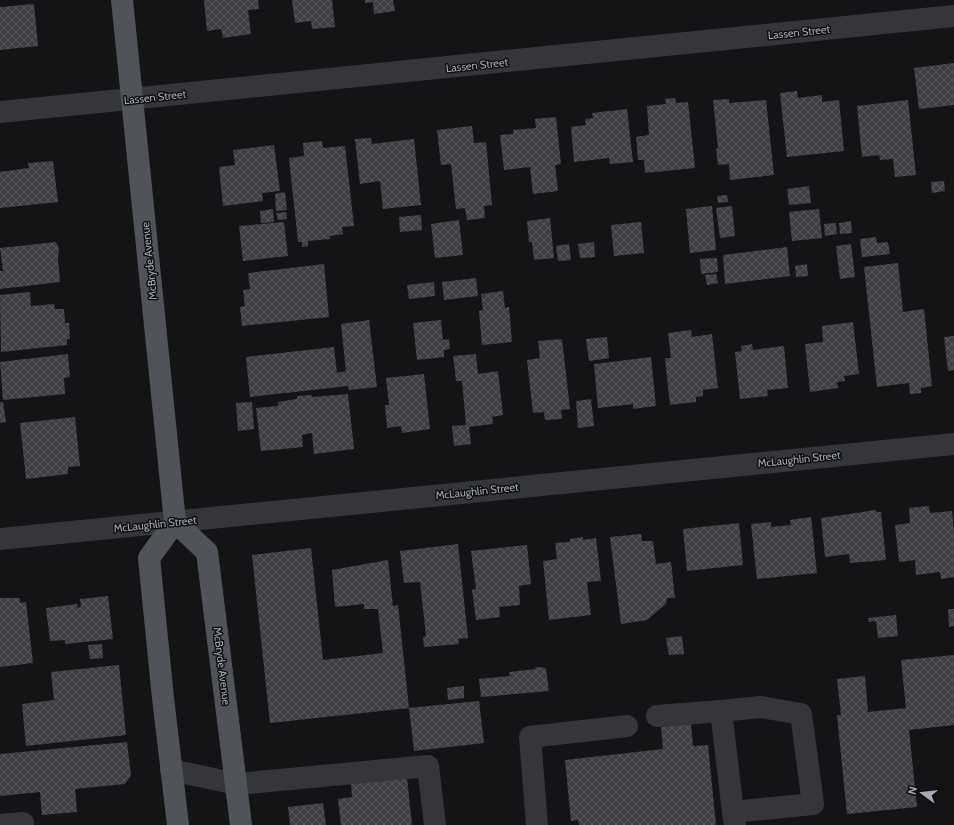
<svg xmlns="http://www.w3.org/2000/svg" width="954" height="825" viewBox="0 0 954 825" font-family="Cabin,sans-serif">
  <defs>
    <pattern id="building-cross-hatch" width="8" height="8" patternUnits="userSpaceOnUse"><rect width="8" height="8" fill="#3e3f43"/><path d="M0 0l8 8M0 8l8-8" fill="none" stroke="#57585c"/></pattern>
  </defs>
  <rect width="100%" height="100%" fill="#141416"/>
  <!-- building -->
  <g fill="url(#building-cross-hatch)">
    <polygon points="204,0 258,0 259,9 248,10 251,34 223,38 221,29 207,31"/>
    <polygon points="292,0 332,0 335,27 312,29 311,21 295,23"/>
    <polygon points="365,0 393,0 395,11 374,14 373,2 365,3"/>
    <polygon points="34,4 38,46 0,50 0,7"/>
    <polygon points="954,63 954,105 919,109 914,68"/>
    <polygon points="797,91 798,98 822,95 822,102 839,100 844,151 787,157 780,93"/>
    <polygon points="675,98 676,103 688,102 695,168 645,173 644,160 638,160 636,137 649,135 647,106 666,104 665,99"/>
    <polygon points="729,99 729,103 766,100 774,175 730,180 729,164 718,165 716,149 718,148 713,100"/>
    <polygon points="908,100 916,175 895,177 893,159 880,160 879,155 862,157 857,106"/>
    <polygon points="627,109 633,162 610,164 609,158 574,162 571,127 586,125 585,119 593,118 592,113"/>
    <polygon points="556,117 561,164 555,165 558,191 533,194 530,167 504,170 500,135 513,134 513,130 536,128 535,119"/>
    <polygon points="472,126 474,143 486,142 492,205 484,206 485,218 467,220 465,208 456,209 451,164 441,165 437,130"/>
    <polygon points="371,138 372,144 414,139 421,205 383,209 380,181 360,184 355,139"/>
    <polygon points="322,141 323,148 345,146 354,226 342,227 343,234 330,236 330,239 308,241 308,246 302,247 302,242 298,242 289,158 304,156 303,143"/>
    <polygon points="274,145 280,191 262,193 263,201 223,206 219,167 235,165 233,150"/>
    <polygon points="53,161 58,202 0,208 0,172 29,168 28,163"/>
    <polygon points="944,181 945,191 932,193 931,182"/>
    <polygon points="809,186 811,203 789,205 787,189"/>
    <polygon points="285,192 287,210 276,211 275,194"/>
    <polygon points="727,195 728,202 718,203 717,196"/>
    <polygon points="712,206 716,250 690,253 686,209"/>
    <polygon points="732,206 735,236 720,238 716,208"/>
    <polygon points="273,209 274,222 261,223 260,211"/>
    <polygon points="819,209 822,238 792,241 789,212"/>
    <polygon points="286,212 287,219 278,220 276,213"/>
    <polygon points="421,215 422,230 400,232 399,217"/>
    <polygon points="550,218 554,258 534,260 532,242 529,242 527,221"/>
    <polygon points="459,220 463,255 435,258 431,224"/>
    <polygon points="851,221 852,233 840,234 839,223"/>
    <polygon points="284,222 288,256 243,261 239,226"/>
    <polygon points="641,222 644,253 614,256 611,225"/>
    <polygon points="836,223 837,234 825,236 824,224"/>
    <polygon points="876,237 877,243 888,242 890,254 862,257 860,239"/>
    <polygon points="56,242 59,248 58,259 60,282 0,289 0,271 3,271 0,248"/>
    <polygon points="594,242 595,257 580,258 578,244"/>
    <polygon points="569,244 571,260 558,261 556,246"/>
    <polygon points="851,244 855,277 840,279 836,246"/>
    <polygon points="787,247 790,276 725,284 723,255"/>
    <polygon points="717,258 718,272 701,274 700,259"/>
    <polygon points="898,263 903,312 924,309 932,386 921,388 921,393 910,394 909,383 877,387 864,267"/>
    <polygon points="324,264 329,317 242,326 240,307 245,306 243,290 250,289 248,273"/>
    <polygon points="807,264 808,276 796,277 795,266"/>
    <polygon points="716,274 718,283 707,285 705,275"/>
    <polygon points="476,278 478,296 444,300 442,282"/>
    <polygon points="434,282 435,296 409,299 407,285"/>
    <polygon points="503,291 505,308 509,307 512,342 482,345 479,311 483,310 481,294"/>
    <polygon points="30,292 31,306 54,304 55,309 64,309 65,323 69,323 70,339 67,339 67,345 1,352 0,295"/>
    <polygon points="369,320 377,387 349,390 348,386 250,397 246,357 334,347 337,373 346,371 341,324"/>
    <polygon points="441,320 443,340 449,339 450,349 444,350 444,357 417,360 413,323"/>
    <polygon points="853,322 859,374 844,376 845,381 837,382 838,388 810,392 805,344 823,342 822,326"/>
    <polygon points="691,330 692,337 712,334 718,388 703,390 703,396 696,397 696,402 670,405 665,358 671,358 668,333"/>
    <polygon points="954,336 954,370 948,371 944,337"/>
    <polygon points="607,337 609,358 589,361 586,339"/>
    <polygon points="562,339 570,409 561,410 562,419 545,420 544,412 533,413 527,360 540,358 538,341"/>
    <polygon points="752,344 753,350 784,346 788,388 767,390 768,396 740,399 735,352 742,351 741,346"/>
    <polygon points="68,354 70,377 64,378 65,394 3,400 0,362"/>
    <polygon points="476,354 478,374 498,371 503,415 492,417 493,424 469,427 471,444 454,446 452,426 466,425 462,381 456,381 453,356"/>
    <polygon points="651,357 656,406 633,409 633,404 598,408 594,364"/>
    <polygon points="424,374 430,429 402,433 401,426 387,428 385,405 389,405 386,378"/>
    <polygon points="348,394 354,449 314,454 312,433 302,435 303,447 261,451 256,408 278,406 278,402 297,399 297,396 312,395 312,397"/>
    <polygon points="591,399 594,426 578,428 576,401"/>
    <polygon points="0,402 3,402 6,422 0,423"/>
    <polygon points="252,402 254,429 238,431 236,403"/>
    <polygon points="75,417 80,466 68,467 68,474 26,479 20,423"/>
    <polygon points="929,506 930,513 952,511 954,532 954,577 941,579 940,572 916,575 915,560 899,562 895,525 910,523 909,508"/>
    <polygon points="876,510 876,512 881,512 886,560 850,563 849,554 825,557 821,518"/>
    <polygon points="811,517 817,573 757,579 751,524 771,522 771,527 791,525 790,520"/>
    <polygon points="739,523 743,565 687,571 683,529"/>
    <polygon points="641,534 642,541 653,541 656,564 671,562 675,598 667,598 666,604 647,620 621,624 610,537"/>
    <polygon points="583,537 583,540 596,538 601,581 587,582 591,615 549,620 543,561 557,559 555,543 570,542 570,539"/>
    <polygon points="458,544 468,638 458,639 459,644 424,647 423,637 426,636 420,582 404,583 400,551"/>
    <polygon points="527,545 531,584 519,586 520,605 499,607 500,617 476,620 472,590 476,589 471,551"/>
    <polygon points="311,548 323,660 383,653 378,609 364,609 364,604 335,607 332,570 388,560 393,606 398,605 409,708 270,723 252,555"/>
    <polygon points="108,596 113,639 65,644 65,640 50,641 46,608 77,604 78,608 81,607 80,599"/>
    <polygon points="0,598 20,598 20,603 26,602 33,663 0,667"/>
    <polygon points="948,609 954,609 954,626 949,627"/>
    <polygon points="896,615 898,636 878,638 876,621 869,622 868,618"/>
    <polygon points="682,636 684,654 669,655 666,638"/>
    <polygon points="102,644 103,658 90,659 88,645"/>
    <polygon points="954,655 954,725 909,730 917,807 847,814 837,715 841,715 837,679 865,676 868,712 906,708 901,660"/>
    <polygon points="119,665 126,735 26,746 22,704 54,700 51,672"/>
    <polygon points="535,667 546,668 549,691 481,697 479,679 510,676 509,672 536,669"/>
    <polygon points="464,686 464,698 448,700 447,688"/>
    <polygon points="479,701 484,743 414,751 409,708"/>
    <polygon points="691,724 693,746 708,745 716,825 579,825 578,820 571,821 565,760 663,749 661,727"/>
    <polygon points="127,742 131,775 125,784 75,789 77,812 42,815 40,792 0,796 0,754"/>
    <polygon points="407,778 412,825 341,825 338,799 352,797 351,784"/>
    <polygon points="323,803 326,825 290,825 288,807"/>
  </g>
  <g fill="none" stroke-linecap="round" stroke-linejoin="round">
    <!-- minor -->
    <g stroke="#35363b" stroke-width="22">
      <polyline points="0,112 954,16"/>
      <polyline points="0,539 954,444"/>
      <polyline points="657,716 721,711"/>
      <polyline points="171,770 237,784 428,766 435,825"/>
      <polyline points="733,812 813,804 801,714 761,707 721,711 733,812 735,825"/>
      <polyline points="0,825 23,823"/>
      <polyline points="537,825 530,737 627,726"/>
    </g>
    <!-- major -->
    <g stroke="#51535a" stroke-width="22">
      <polyline points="122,0 175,522 149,558 163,698 178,825"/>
      <polyline points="175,522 207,552 241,825"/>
    </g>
  </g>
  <g text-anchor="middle" stroke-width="3" stroke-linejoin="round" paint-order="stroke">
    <!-- street labels -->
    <g font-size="11" fill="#a5aab7" stroke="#0f0f11">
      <text transform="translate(799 32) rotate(-6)" y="4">Lassen Street</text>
      <text transform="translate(477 65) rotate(-6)" y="4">Lassen Street</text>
      <text transform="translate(155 97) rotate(-6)" y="4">Lassen Street</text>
      <text transform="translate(149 261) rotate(-96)" y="4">McBryde Avenue</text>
      <text transform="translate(799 459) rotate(-6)" y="4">McLaughlin Street</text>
      <text transform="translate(477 491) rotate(-6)" y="4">McLaughlin Street</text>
      <text transform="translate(155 524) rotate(-6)" y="4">McLaughlin Street</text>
      <text transform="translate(222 666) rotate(83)" y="4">McBryde Avenue</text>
    </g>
  </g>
  <!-- north arrow -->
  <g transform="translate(922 793) rotate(285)" stroke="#0f0f11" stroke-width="3" paint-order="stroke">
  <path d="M0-3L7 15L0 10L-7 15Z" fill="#a5aab7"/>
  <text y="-6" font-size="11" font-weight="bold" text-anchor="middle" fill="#a5aab7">N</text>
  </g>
</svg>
